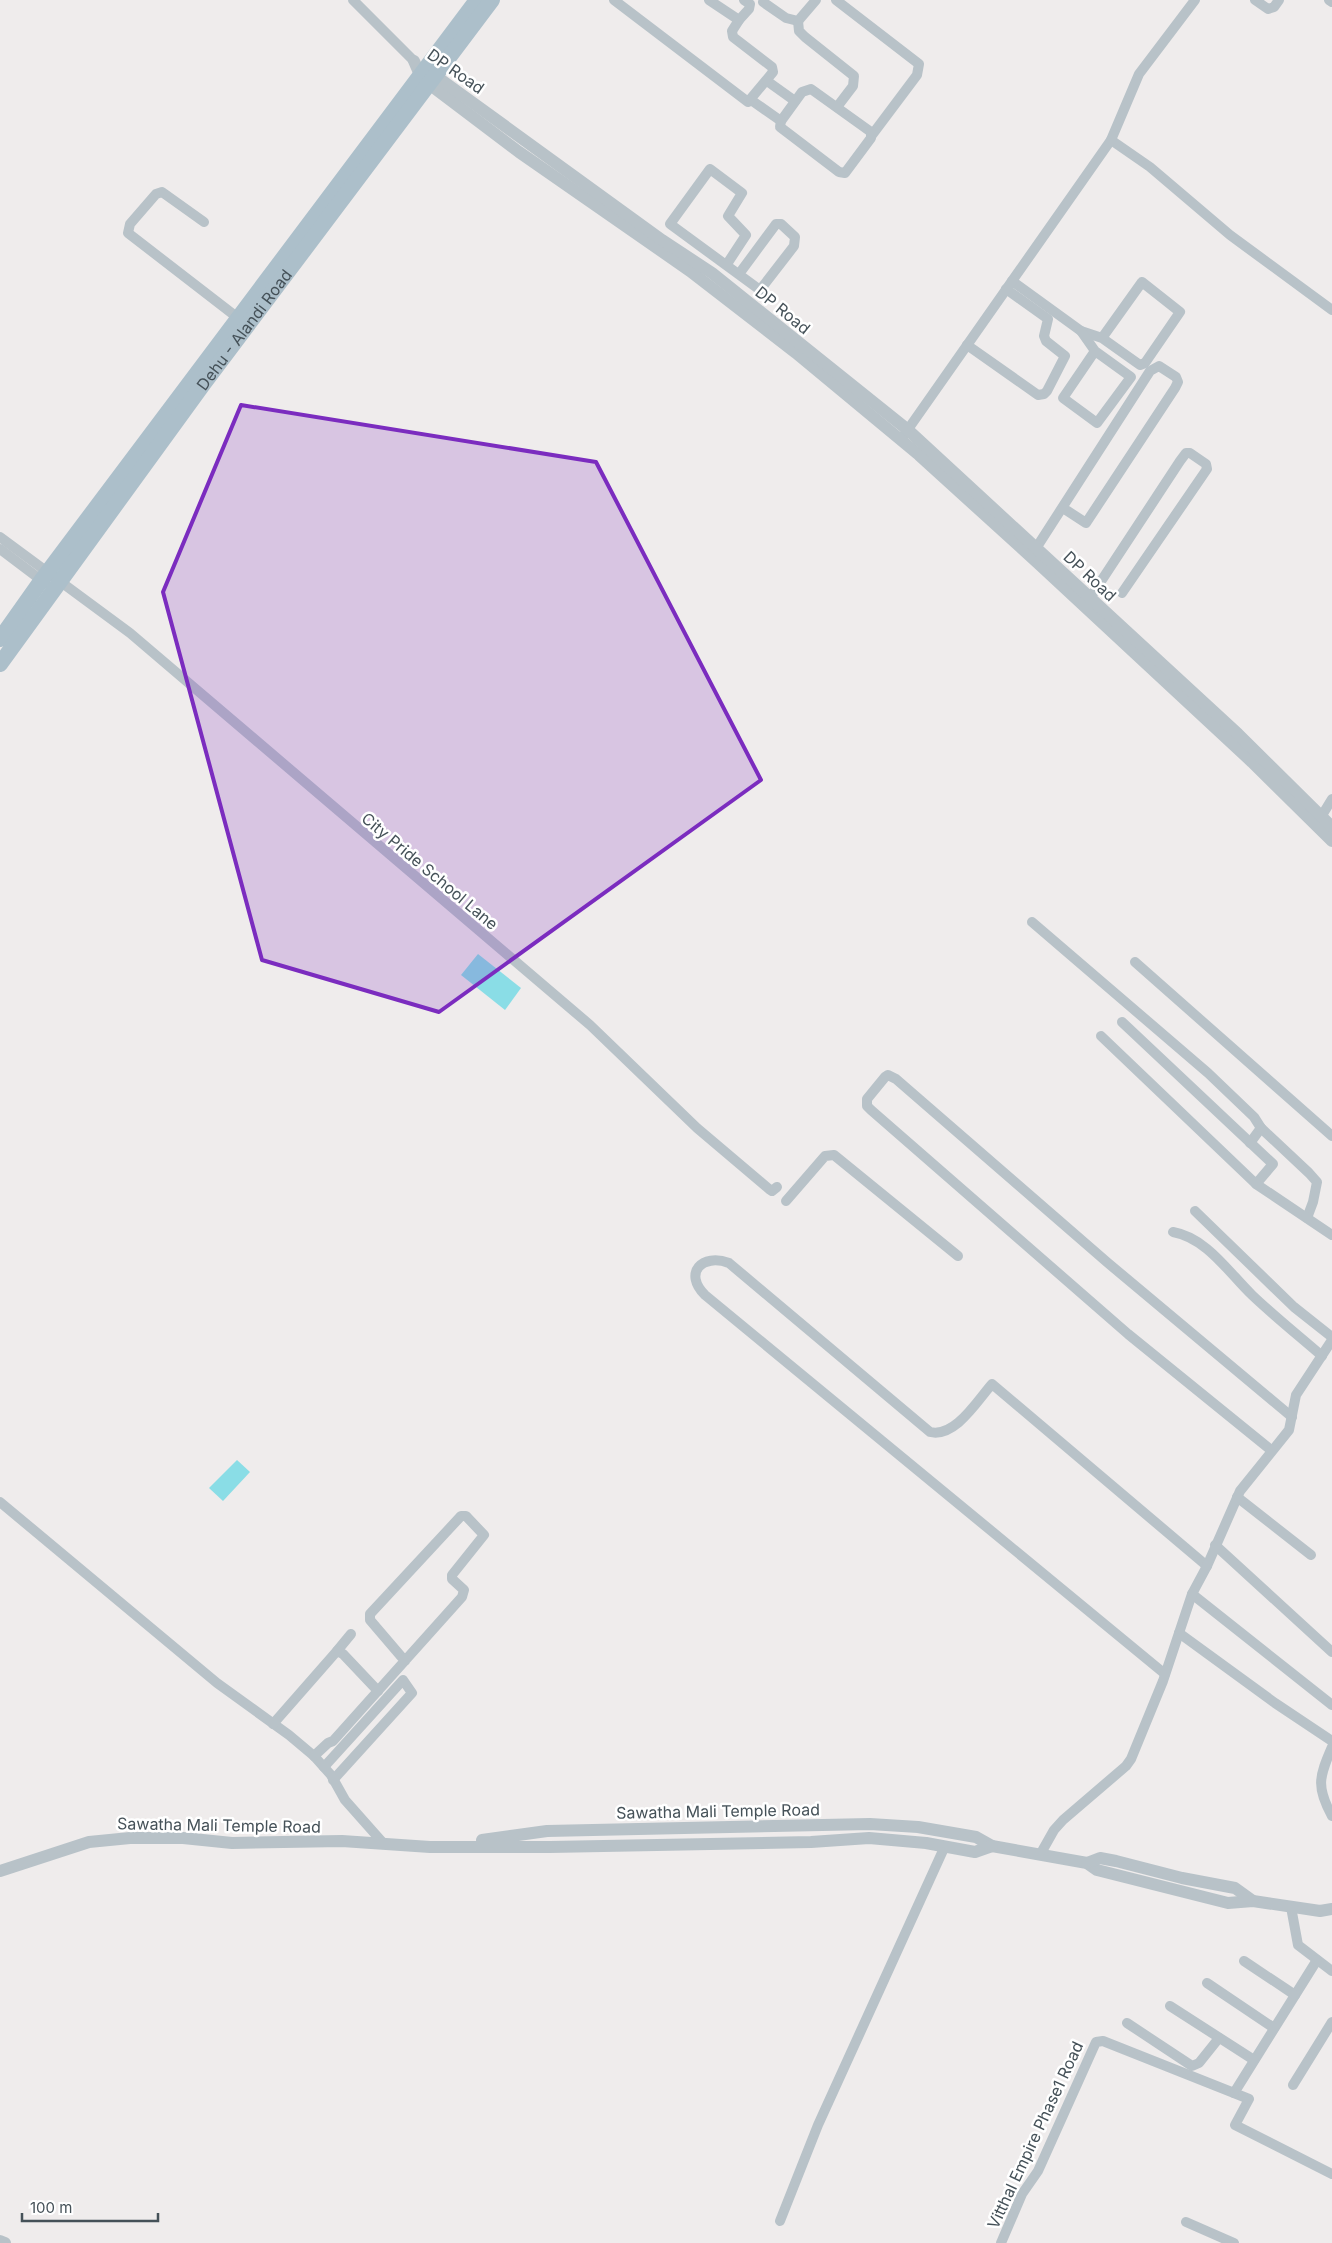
<svg xmlns="http://www.w3.org/2000/svg" width="1332" height="2243" viewBox="0 0 1332 2243" font-family="Inter,sans-serif">
  <rect width="100%" height="100%" fill="#efecec"/>
  <!-- water -->
  <g fill="#8adde6">
    <polygon points="478,954 521,988 505,1010 461,975"/>
    <polygon points="237,1460 250,1472 223,1501 209,1488"/>
  </g>
  <g fill="none" stroke-linecap="round" stroke-linejoin="round">
    <!-- minor -->
    <g stroke="#b8c2c8" stroke-width="10">
      <polyline points="353,0 414,61"/>
      <polyline points="614,0 748,102 773,72 772,67 733,37 732,31 739,20"/>
      <polyline points="709,0 739,20 749,9 750,4 744,0"/>
      <polyline points="836,0 919,64 917,75 872,135"/>
      <polyline points="1255,0 1268,9 1274,7 1279,0"/>
      <polyline points="1329,0 1332,2"/>
      <polyline points="763,2 786,18 798,21 816,0"/>
      <polyline points="798,21 799,31 805,37 854,76 853,86 837,107"/>
      <polyline points="767,81 795,101"/>
      <polygon points="811,89 871,132 871,138 845,173 839,172 780,127 781,121 802,92"/>
      <polyline points="751,100 781,121"/>
      <polyline points="1111,140 1150,167 1230,235 1332,310"/>
      <polyline points="204,222 162,192 156,194 130,224 128,233 238,318"/>
      <polyline points="727,264 746,235 728,216 742,193 710,169 670,224 760,290 794,246 795,237 781,224 776,224 739,274"/>
      <polyline points="1012,281 1081,331 1102,338 1140,365 1145,363 1180,312 1142,282 1102,338"/>
      <polyline points="1081,331 1095,351 1131,377 1097,423 1063,398 1095,351"/>
      <polyline points="967,345 1038,395 1044,394 1047,391 1065,356 1046,341 1044,336 1048,319 1006,289"/>
      <polyline points="904,435 1111,140 1139,74 1195,0"/>
      <polyline points="0,537 130,633 590,1025 697,1128 769,1189 772,1191 777,1187"/>
      <polyline points="0,549 45,583"/>
      <polyline points="1033,553 1150,371 1159,366 1176,377 1178,382 1175,388 1086,523 1063,508"/>
      <polyline points="1090,598 1180,461 1186,453 1190,453 1206,464 1207,469 1122,593"/>
      <polyline points="1321,817 1332,799"/>
      <polyline points="1032,922 1208,1073 1254,1117 1261,1128 1250,1143"/>
      <polyline points="1135,962 1332,1136"/>
      <polyline points="1101,1036 1256,1184 1273,1164 1122,1022"/>
      <polyline points="1261,1128 1309,1173 1317,1182 1313,1202 1307,1218"/>
      <polyline points="1256,1184 1332,1235"/>
      <polyline points="786,1201 825,1156 834,1155 958,1256"/>
      <polyline points="1195,1211 1294,1307 1332,1337"/>
      <path d="M1173 1232C1207 1238 1229 1273 1252 1295 1274 1316 1299 1336 1322 1356"/>
      <polyline points="1271,1450 1128,1334 871,1110 867,1106 867,1099 885,1077 888,1075 896,1079 1108,1263 1292,1417"/>
      <polyline points="1237,1497 1311,1555"/>
      <polyline points="0,1502 217,1683 289,1735 314,1756 331,1775 345,1800 384,1844"/>
      <polyline points="1215,1545 1332,1652"/>
      <polyline points="1192,1594 1332,1705"/>
      <polyline points="1179,1633 1275,1703 1332,1741"/>
      <polyline points="337,1651 351,1634"/>
      <path d="M1165 1674 705 1295C683 1273 702 1253 729 1263L930 1432C955 1438 977 1401 992 1384L1207 1566"/>
      <polyline points="273,1724 337,1651 343,1654 378,1691"/>
      <path d="M1332 1747C1319 1777 1316 1787 1332 1816"/>
      <polyline points="314,1756 328,1743 333,1741 462,1597 464,1590 452,1579 452,1575 484,1535 466,1516 461,1516 370,1614 370,1620 405,1661"/>
      <polyline points="324,1767 403,1680 412,1693 333,1780"/>
      <polyline points="1041,1853 1054,1830 1063,1820 1126,1766 1131,1759 1163,1681 1192,1594 1207,1566 1240,1491 1289,1430 1296,1395 1332,1340"/>
      <polyline points="1291,1907 1298,1945 1332,1971"/>
      <polyline points="1317,1960 1234,2093 1249,2099 1235,2125 1332,2174"/>
      <polyline points="1244,1961 1295,1995"/>
      <polyline points="1207,1983 1274,2028"/>
      <polyline points="1170,2006 1254,2060"/>
      <polyline points="1127,2023 1192,2066 1199,2063 1219,2038"/>
      <polyline points="1293,2085 1332,2022"/>
      <polyline points="780,2221 818,2125 945,1846"/>
      <polyline points="1186,2222 1234,2243"/>
      <polyline points="1001,2243 1022,2194 1038,2171 1096,2042 1103,2041 1234,2093"/>
    </g>
    <!-- tertiary -->
    <g stroke="#b8c2c8" stroke-width="12">
      <polyline points="414,61 420,75 429,84 519,152 690,271 796,353 919,455 1040,565 1252,762 1332,841"/>
      <polyline points="429,71 662,240 712,273 908,430 1238,734 1332,827"/>
      <polyline points="482,1840 547,1831 870,1824 918,1827 976,1837 992,1846 1087,1863 1097,1870 1228,1903 1253,1901 1320,1911 1332,1909"/>
      <polyline points="1087,1863 1100,1858 1116,1861 1182,1878 1235,1888 1253,1901"/>
      <polyline points="0,1871 89,1842 130,1838 183,1838 232,1843 342,1841 430,1847 550,1847 811,1842 869,1838 926,1843 975,1852 992,1846"/>
      <polyline points="0,2241 5,2243"/>
    </g>
    <!-- primary -->
    <g stroke="#acbfca" stroke-width="16">
      <polyline points="0,639 41,581 477,0"/>
      <path id="s1" d="M0 664 204 383 492 0"/>
    </g>
  </g>
  <!-- marked area -->
  <path fill="#7b2cbf" fill-opacity="0.2" stroke="#7b2cbf" stroke-width="4" stroke-linejoin="round" d="M241 405 596 462 761 780 439 1012 262 960 163 592Z"/>
  <g text-anchor="middle" stroke-width="5" stroke-linejoin="round" paint-order="stroke">
    <!-- street labels -->
    <g font-size="16" fill="#455158" stroke="#fff">
      <text transform="translate(456 71) rotate(35)" y="6">DP Road</text>
      <text transform="translate(783 310) rotate(39)" y="6">DP Road</text>
      <text dy="6" stroke="none"><textPath href="#s1" startOffset="414">Dehu - Alandi Road</textPath></text>
      <text transform="translate(1090 576) rotate(43)" y="6">DP Road</text>
      <text transform="translate(430 871) rotate(40)" y="6">City Pride School Lane</text>
      <text transform="translate(718 1811) rotate(-1)" y="6">Sawatha Mali Temple Road</text>
      <text transform="translate(219 1825) rotate(1)" y="6">Sawatha Mali Temple Road</text>
      <text transform="translate(1035 2135) rotate(-65)" y="6">Vitthal Empire Phase1 Road</text>
    </g>
  </g>
  <!-- scale -->
  <path d="M22 2213v8h136v-8" fill="none" stroke="#455158" stroke-width="2.5"/>
  <text x="30" y="2213" font-size="15" fill="#455158" stroke="#ffffff" stroke-width="4" paint-order="stroke">100 m</text>
</svg>
